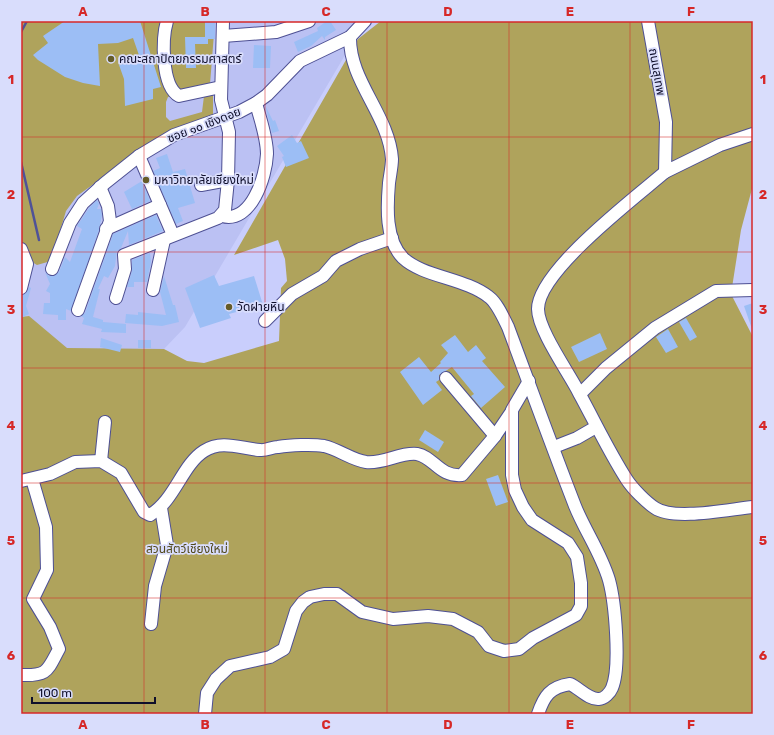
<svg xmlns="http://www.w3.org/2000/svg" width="774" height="735" viewBox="0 0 774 735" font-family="Rubik,'Noto Sans Thai',sans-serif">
  <rect width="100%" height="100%" fill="#c9cefc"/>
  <!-- built -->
  <polygon fill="#bbc1f3" points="21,21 372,21 358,33 185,327 164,349 76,349 21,360"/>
  <!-- green -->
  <g fill="#afa35c">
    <polygon points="21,21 215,21 210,84 207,86 168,97 166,102 166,117 170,121 202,112 204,96 213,94 213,115 159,137 77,196 66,211 51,261 37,265 32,262 21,240"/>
    <polygon points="381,21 753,21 753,185 741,230 731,294 753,337 753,714 21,714 21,317 29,316 67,348 164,349 187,361 204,363 279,341 281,288 287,281 285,259 278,240 234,255 358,39"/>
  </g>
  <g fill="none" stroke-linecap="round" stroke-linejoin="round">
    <!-- stream -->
    <g stroke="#4f5298" stroke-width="2.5">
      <polyline points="21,32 27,21"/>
      <polyline points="21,162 39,240"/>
    </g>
  </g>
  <!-- building -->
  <g fill="#9cbef5">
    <polygon points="65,21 140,21 161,87 153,89 153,99 125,106 124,79 119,65 140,58 133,38 118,43 98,44 100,86 83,83 65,77 38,60 33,55 48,43 43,36"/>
    <polygon points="205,21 215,21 215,39 208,39 208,44 195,44 196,68 186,68 185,37 205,37"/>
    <polygon points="327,21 330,21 336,30 325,37 325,40 322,36 311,46 298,52 294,42 318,31 317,28"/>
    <polygon points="254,45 271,46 270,68 253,68"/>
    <polygon points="265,105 273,121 275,120 279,131 272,133"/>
    <polygon points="292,135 297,143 301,141 309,158 286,167 282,157 284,156 277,146"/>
    <polygon points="167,154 173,172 185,169 195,203 178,208 183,221 176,224 153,171 160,168 156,158"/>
    <polygon points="142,181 150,201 132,209 124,192"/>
    <polygon points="97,200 99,204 97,209 101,209 102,215 99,230 71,311 66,309 66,320 58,320 58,315 43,314 44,303 50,303 50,293 46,291 50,284 45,272 49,276 54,276 59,272 65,257 70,262 82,229 77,226 89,208"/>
    <polygon points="156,215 163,231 129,245 128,231 121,248 117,251 115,266 108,278 104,276 98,289 100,289 93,317 103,320 103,322 126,324 126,333 101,332 102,329 82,324 84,318 81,316 85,313 113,234"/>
    <polygon points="150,253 151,262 147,282 134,282 134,287 127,287 132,271 132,260"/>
    <polygon points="214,275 219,286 254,276 263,305 229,314 231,318 200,328 185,288"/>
    <polygon points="164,276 173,305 175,305 179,322 162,326 125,323 126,314 138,315 138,312 166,315 160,292"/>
    <polygon points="29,287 31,288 26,306 29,314 21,318 21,295 26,293"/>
    <polygon points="753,303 753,329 752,329 744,306"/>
    <polygon points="686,318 697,337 690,341 679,322"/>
    <polygon points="668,329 678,347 666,353 656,337"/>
    <polygon points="600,333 607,349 579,362 571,347"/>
    <polygon points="455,335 468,352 476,345 486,358 482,361 505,387 481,408 471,396 474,394 452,367 439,375 439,380 436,382 442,390 423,405 400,372 419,357 431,372 441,363 440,362 448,353 441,345"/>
    <polygon points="101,338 122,345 120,352 100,347"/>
    <rect x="138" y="340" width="13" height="8"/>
    <polygon points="425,430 444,442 438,452 419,440"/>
    <polygon points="498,475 508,502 496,506 486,479"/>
  </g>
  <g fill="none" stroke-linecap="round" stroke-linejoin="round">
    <defs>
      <g id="minor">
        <path d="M167 21C162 38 161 86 179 96L221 87"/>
        <polyline points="648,21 666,122 665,172 720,145 753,134"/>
        <polyline points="223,36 276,32 309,21"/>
        <path d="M350 37C349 81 389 115 392 159 392 166 390 175 389 183 387 206 385 240 403 258 423 277 465 278 489 297 497 303 503 317 508 327 530 386 552 447 575 506 585 531 601 553 609 580 615 602 621 667 612 688 610 693 604 699 599 699 589 700 579 688 570 684 550 687 544 696 538 714"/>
        <polyline points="139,156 173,235"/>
        <path d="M665 172C636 197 538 271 538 309 538 330 569 373 579 393 595 422 609 452 627 480 633 489 646 502 655 508 674 521 730 509 753 507"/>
        <polyline points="201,185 228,180"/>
        <path d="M222 216C251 224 266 177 267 154 267 137 260 119 256 103"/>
        <polyline points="106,229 160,205"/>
        <polyline points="21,249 27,264 21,288"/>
        <polyline points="52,269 70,223 83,203 105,183 139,156 174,135 239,112 256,103 267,95 300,61 350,37 365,21"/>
        <polyline points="153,290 164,240"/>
        <polyline points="116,298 125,269 124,255 218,218 225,210 228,180 229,132 221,100 223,21"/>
        <polyline points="78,310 110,221 108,206 100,187"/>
        <polyline points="265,321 292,294 323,276 336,261 360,249 392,238"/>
        <polyline points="446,378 495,436"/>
        <polyline points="580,394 606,368 655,328 716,291 753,290"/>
        <polyline points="554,447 577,438 596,427"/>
        <polyline points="101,461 105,422"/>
        <path d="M21 481 50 474 75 462 101 461 121 473 144 512 150 515C175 500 182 465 204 451 222 439 242 449 260 450 266 451 272 447 278 447 290 445 313 444 324 446 338 449 352 460 366 462 384 464 400 452 417 454 434 457 439 477 462 475L495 436 512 411"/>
        <polyline points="151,624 155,586 167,545 161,508"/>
        <path d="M21 675C48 676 47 671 59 649L50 627 33 599 47 570 46 527 32 479"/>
        <polyline points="205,714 207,693 216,679 230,666 270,657 284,649 296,611 303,602 310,597 324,594 337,594 362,612 393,619 428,616 453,619 478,632 489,646 504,651 519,649 533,638 576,615 581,606 581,583 577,557 568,543 532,520 523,507 515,490 512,475 512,410 529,381"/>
      </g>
    </defs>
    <!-- minor casing -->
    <use href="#minor" stroke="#4e5093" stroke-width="14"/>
    <!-- minor -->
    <use href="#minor" stroke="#fff" stroke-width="12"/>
  </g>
  <!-- grid -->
  <path fill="none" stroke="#d62828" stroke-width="1" stroke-opacity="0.55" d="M144 21V714M265 21V714M387 21V714M509 21V714M630 21V714M21 137H753M21 252H753M21 368H753M21 483H753M21 598H753"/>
  <!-- markers -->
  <g fill="#655c28" stroke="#d9ddfc" stroke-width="1.5">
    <circle cx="111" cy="59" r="4"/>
    <circle cx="146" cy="180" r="4"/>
    <circle cx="229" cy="307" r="4"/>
  </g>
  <g text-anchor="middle" stroke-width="3.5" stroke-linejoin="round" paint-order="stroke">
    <!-- poi labels -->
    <g font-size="12" fill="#0f0f2b" stroke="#d9ddfc" text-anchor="start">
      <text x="119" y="63">คณะสถาปัตยกรรมศาสตร์</text>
      <text x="154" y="184">มหาวิทยาลัยเชียงใหม่</text>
      <text x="237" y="311">วัดฝายหิน</text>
    </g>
    <!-- street labels -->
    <g font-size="12" fill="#0f0f2b" stroke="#d9ddfc">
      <text transform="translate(657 72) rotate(80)" y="4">ถนนสุเทพ</text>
      <text transform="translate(204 125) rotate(-21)" y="4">ซอย ๑๐ เชิงดอย</text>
    </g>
    <!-- park labels -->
    <g font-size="12" fill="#51491b" stroke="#d9ddfc">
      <text x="187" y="553">สวนสัตว์เชียงใหม่</text>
    </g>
  </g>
  <!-- border -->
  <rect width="774" height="735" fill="none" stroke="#d9ddfc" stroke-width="44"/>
  <!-- scale -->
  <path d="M32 697v6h123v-6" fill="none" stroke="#0f0f2b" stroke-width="2"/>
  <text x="38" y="697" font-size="12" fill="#0f0f2b" stroke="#d9ddfc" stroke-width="3" paint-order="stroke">100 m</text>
  <rect x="22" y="22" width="730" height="691" fill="none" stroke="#d62828" stroke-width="1.5"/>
  <g font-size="13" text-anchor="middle" font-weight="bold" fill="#d62828">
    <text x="83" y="16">A</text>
    <text x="205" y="16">B</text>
    <text x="326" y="16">C</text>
    <text x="448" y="16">D</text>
    <text x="570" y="16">E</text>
    <text x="691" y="16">F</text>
    <text x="11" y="84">1</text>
    <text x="763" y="84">1</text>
    <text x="11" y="199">2</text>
    <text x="763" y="199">2</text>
    <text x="11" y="314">3</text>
    <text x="763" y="314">3</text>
    <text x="11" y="430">4</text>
    <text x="763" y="430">4</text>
    <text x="11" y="545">5</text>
    <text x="763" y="545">5</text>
    <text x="11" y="660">6</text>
    <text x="763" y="660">6</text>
    <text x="83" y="729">A</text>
    <text x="205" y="729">B</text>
    <text x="326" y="729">C</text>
    <text x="448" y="729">D</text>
    <text x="570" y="729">E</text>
    <text x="691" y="729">F</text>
  </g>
</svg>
